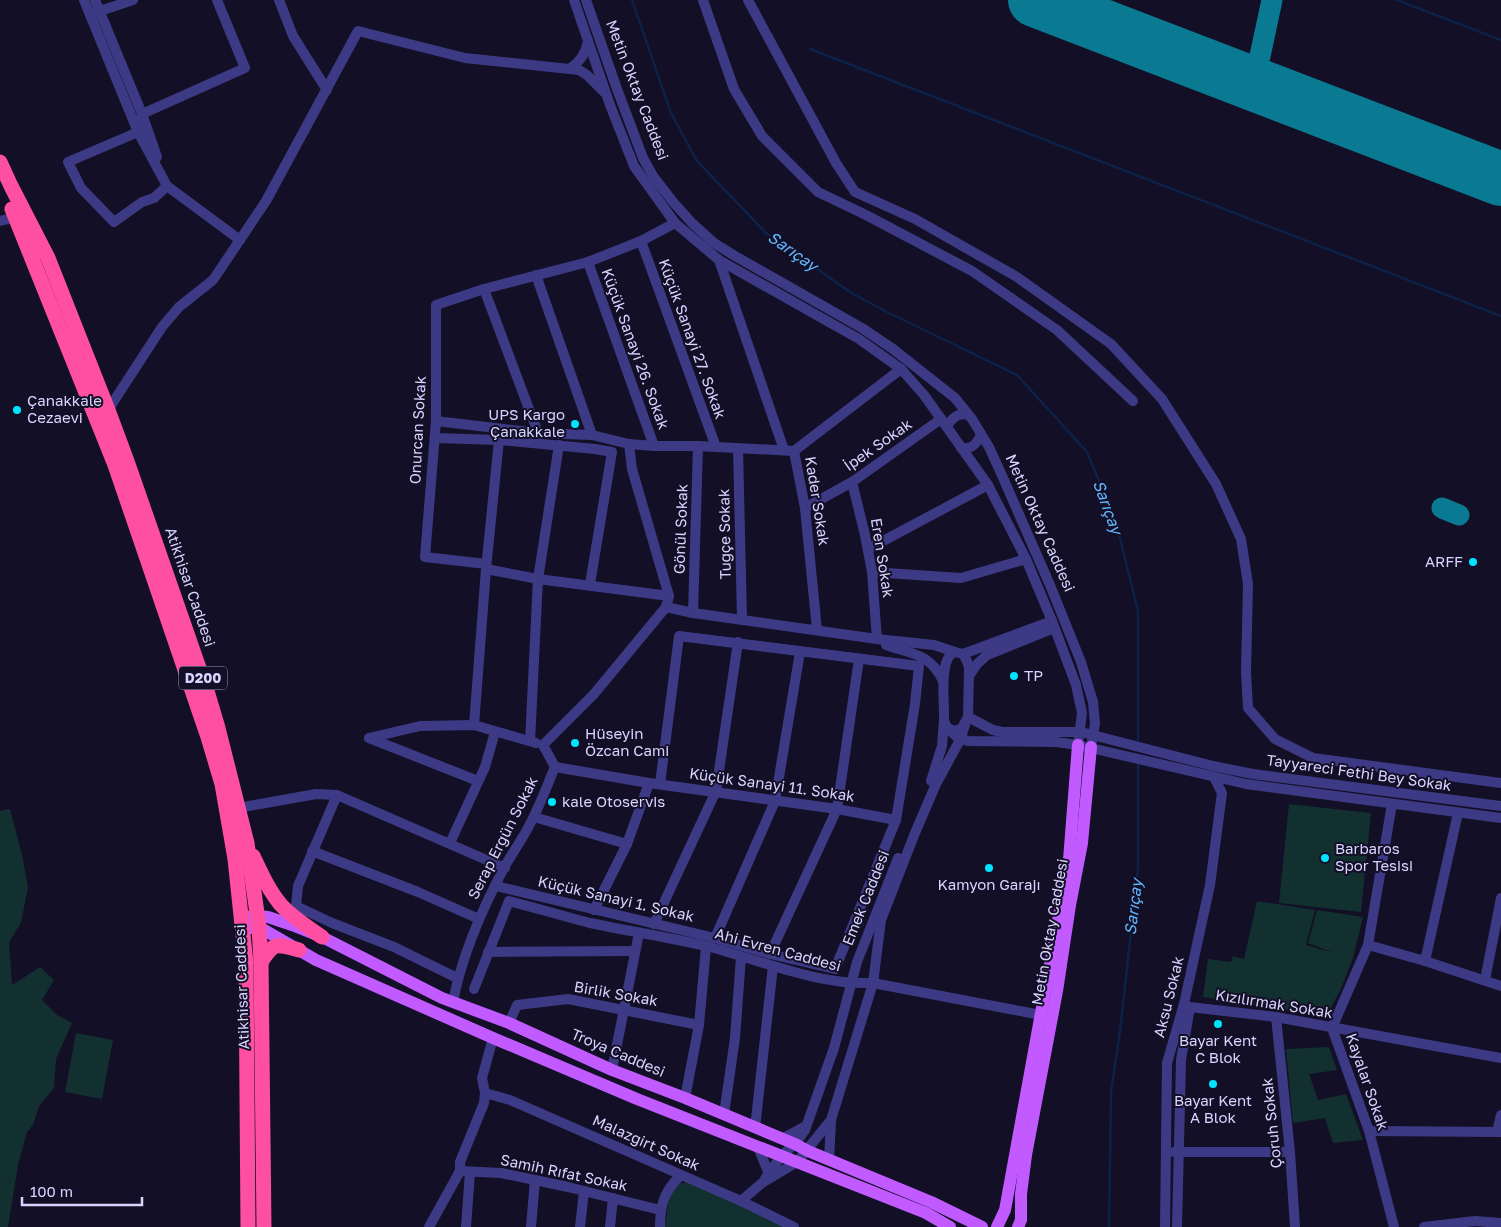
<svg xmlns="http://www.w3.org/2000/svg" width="1501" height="1227" viewBox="0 0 1501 1227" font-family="'Golos Text',sans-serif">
  <rect width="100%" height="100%" fill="#130f26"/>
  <!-- green -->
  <g fill="#12302f">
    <polygon points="1289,804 1371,813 1361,912 1279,903"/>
    <polygon points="10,809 22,855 28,887 21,923 9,942 12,985 40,967 54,980 42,1000 57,1015 72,1023 56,1059 54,1088 39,1106 33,1125 27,1132 18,1165 8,1227 0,1227 0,811"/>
    <polygon points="1257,901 1315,910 1306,945 1334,953 1308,943 1317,910 1363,917 1353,958 1340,991 1326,1016 1203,997 1208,959 1231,962 1233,956 1244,959"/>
    <polygon points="76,1033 113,1040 102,1099 65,1092"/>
    <polygon points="1329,1047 1337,1070 1309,1074 1318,1100 1346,1094 1363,1140 1333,1143 1325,1118 1293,1123 1286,1049"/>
    <polygon points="689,1181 787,1227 665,1227 669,1197 679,1184"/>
  </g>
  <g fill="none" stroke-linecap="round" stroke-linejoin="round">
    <!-- stream -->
    <g stroke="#0c2248" stroke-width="2.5">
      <polyline points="632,0 671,113 697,161 766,233 853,294 887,312 1017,375 1087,452 1116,522 1138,611 1138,743"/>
      <polyline points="1397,0 1501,40"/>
      <polyline points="810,49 1501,316"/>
      <polyline points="1109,1227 1111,1092 1120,1031 1138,869 1138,761"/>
    </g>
    <!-- taxiway -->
    <g stroke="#0a7a92" stroke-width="21">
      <polyline points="1254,84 1272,0"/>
      <polyline points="1442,508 1459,515"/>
    </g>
    <!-- runway -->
    <polyline stroke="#0a7a92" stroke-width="54" points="1035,0 1501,179"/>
    <!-- minor -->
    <g stroke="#3d3a85" stroke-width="10">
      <polyline points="84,0 138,132 167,186 240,240"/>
      <polyline points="95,0 142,114 157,157"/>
      <polyline points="279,0 293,36 327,90"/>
      <polyline points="574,0 610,105 634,166 675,223 719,260 859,339 901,369 924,395 988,485 1026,559 1052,621 1076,685 1082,713 1078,745"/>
      <polyline points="586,0 617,89 643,158 653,176 674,203 692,223 714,243 735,256 862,328 893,349 955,398 972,419 989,447 1000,471 1050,585 1081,662 1093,702 1095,723 1091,747"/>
      <polyline points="703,0 734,89 762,136 818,192 866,215 972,271 1057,330 1133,401"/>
      <polyline points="748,0 836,163 855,192 915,219 1017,277 1111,344 1162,399 1216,484 1241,539 1248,584 1246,672 1248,708 1275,739 1313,758 1501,783"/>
      <polyline points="94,13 133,0"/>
      <path d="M571 68C581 60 586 53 588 41"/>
      <polyline points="167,186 154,198 142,202 114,222 81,188 68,162 138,132 142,114 245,68 217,0"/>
      <polyline points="0,221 16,217"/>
      <polyline points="641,241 716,447"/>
      <polyline points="719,260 784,450"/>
      <polyline points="588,262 654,446"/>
      <polyline points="536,275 592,435"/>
      <polyline points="484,289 538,433"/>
      <polyline points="108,410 162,327 179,307 213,280 266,201 358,31 465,58 579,70 587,75 604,92"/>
      <polyline points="436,421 538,433 592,435 629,444"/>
      <path d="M947 427C951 419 958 412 968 415"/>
      <polyline points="436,438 499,440 595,449 612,452 590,584"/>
      <polyline points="738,448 742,620"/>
      <path d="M961 448C971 450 978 443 981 434"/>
      <polyline points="852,482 865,535 872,572 877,639"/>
      <polyline points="805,508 852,482 941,419"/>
      <polyline points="868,549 988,485"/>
      <polyline points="486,564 425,557 436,421 436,305 484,289 588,262 641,241 675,223"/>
      <polyline points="872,572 961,578 1026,559"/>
      <polyline points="669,596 632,469 629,444 654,446 698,446 794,451"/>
      <polyline points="666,607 693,613 877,639 934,645 955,652"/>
      <polyline points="693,613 698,446"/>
      <polyline points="817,630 805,508 794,451 901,369"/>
      <path d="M886 645C911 654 930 653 943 681"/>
      <path d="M955 652 963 654 967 661 969 668 968 717 962 728 955 731 947 728 944 720V712C944 698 939 657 955 652Z"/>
      <polyline points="963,654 1052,621"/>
      <polyline points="969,676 977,664 987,655 1054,628"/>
      <polyline points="968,717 993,730 1002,732 1081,732 1213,766 1253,774 1501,806"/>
      <polyline points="474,725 486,569 499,440"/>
      <polyline points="947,728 957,737 968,741 1056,742 1078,745 1246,784 1501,818"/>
      <polyline points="369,738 420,726 474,725 536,743"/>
      <polyline points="369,738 478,781"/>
      <polyline points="530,741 538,579 559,445"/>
      <polyline points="555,767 649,783 837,809 896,820"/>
      <polyline points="931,781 942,746 944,720"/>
      <polyline points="337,795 298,886 296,906 332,923 394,947 457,978"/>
      <polyline points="1392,804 1368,945 1332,1028 1369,1131 1394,1227"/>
      <polyline points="238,808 316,794 337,795 505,868"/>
      <polyline points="534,817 627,844"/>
      <polyline points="450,843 485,767 495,732"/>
      <polyline points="312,851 418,892 479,919"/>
      <polyline points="496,886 715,938 770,954 835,969 896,820 915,704 919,666 679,636 660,784"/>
      <polyline points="594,910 627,844 649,783"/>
      <polyline points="654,924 716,791 738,642"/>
      <polyline points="715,938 775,801 800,652"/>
      <polyline points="1368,945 1425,961 1501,986"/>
      <polyline points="488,952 635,951"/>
      <polyline points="770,954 837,809 859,659"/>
      <polyline points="1425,961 1458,813"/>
      <polyline points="1485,980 1501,898"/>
      <path d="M474 989 509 901C536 908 563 916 590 923 628 931 668 937 706 946 761 960 815 985 873 983L1041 1015"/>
      <path d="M453 1002C462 954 482 909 505 866 514 850 526 834 534 816 542 800 548 783 555 767L543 745 594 694 666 607 669 596 538 579 486 569"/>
      <polyline points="1276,1017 1290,1152 1295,1227"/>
      <polyline points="509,1023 517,1005 568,999 699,1025"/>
      <polyline points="612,1070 639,933"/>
      <polyline points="485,1093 510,1100 741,1201 794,1227"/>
      <polyline points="685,1098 699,1025 706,947"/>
      <polyline points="724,1114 735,1038 741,957"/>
      <polyline points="755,1128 773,966"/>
      <polyline points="1369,1131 1501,1132"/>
      <polyline points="1497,1132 1501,1115"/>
      <polyline points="782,1139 806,1126"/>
      <polyline points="758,1147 769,1174"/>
      <polyline points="1174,1152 1290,1152"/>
      <polyline points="829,1160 831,1121"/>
      <polyline points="460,1171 501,1173 568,1187 660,1210"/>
      <polyline points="765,1179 782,1155 795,1144 805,1130 834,1048 857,962 898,858"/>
      <polyline points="741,1201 762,1183 797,1162 831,1120 873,983 881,920 915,833 936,784 960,740 965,725"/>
      <polyline points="429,1227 460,1171 460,1162 484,1103 485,1093 482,1078 493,1038"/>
      <polyline points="466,1227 470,1172"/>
      <polyline points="531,1227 535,1180"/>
      <polyline points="580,1227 584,1191"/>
      <polyline points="610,1227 613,1198"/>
      <path d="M660 1227C660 1205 664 1191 681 1175"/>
      <polyline points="1165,1227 1167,1063 1184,1004 1210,885 1222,793 1214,777"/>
      <polyline points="1177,1227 1181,1060 1190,1007 1276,1017 1501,1058"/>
      <polyline points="1424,1227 1475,1221 1501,1223"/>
    </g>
    <!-- major -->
    <g stroke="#c25bff" stroke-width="12">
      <polyline points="242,917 257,916 268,917 292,925 322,937 442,998 509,1023 612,1070 685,1098 795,1144 808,1151 931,1202 982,1227"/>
      <polyline points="243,929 259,927 316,960 493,1038 637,1099 926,1213 950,1227"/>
      <polyline points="997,1227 1005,1210 1069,860 1078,745"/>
      <polyline points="1018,1227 1021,1220 1021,1194 1026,1155 1057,991 1070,905 1082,843 1091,747"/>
    </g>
    <!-- highway -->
    <g stroke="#ff4fa3" stroke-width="15">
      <polyline points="0,162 11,186 48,258 108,410 127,461 207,691 218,728 247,843 259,927 261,962 264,1227"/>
      <polyline points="12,209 115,465 208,737 222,784 235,859 246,963 248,1227"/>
      <path d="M253 856C261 873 269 891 281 905 293 918 308 927 322 937"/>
      <path d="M261 962C275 941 276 944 299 950"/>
    </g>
  </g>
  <!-- markers -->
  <g fill="#00e5ff" stroke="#130f26" stroke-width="2">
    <circle cx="17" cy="410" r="5"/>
    <circle cx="575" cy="424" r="5"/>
    <circle cx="1473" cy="562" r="5"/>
    <circle cx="1014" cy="676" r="5"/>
    <circle cx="575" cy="743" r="5"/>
    <circle cx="552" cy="802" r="5"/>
    <circle cx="1325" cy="858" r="5"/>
    <circle cx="989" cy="868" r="5"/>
    <circle cx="1218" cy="1024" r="5"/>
    <circle cx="1213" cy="1084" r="5"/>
  </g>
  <g text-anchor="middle" stroke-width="4" stroke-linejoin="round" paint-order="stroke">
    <!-- shield labels -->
    <rect fill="#130f26" stroke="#9e99be" stroke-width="1" x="179" y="666.5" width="48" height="23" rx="4"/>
    <g font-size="14" font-weight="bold" fill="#d9d4ff">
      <text x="203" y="683">D200</text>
    </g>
    <!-- street labels -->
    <g font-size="15" fill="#d9d4ff" stroke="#130f26">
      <text transform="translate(637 90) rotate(69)" y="5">Metin Oktay Caddesi</text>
      <text transform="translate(692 339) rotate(70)" y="5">Küçük Sanayi 27. Sokak</text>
      <text transform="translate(635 349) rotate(70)" y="5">Küçük Sanayi 26. Sokak</text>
      <text transform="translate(418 430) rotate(-87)" y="5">Onurcan Sokak</text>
      <text transform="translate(878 445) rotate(-35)" y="5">İpek Sokak</text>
      <text transform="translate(817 501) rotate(81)" y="5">Kader Sokak</text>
      <text transform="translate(1040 523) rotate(66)" y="5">Metin Oktay Caddesi</text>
      <text transform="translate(681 529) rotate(-88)" y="5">Gönül Sokak</text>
      <text transform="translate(725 534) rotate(-91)" y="5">Tuğçe Sokak</text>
      <text transform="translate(882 558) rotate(81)" y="5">Eren Sokak</text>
      <text transform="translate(190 587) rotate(71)" y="5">Atikhisar Caddesi</text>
      <text transform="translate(1359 773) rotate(8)" y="5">Tayyareci Fethi Bey Sokak</text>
      <text transform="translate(772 785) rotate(8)" y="5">Küçük Sanayi 11. Sokak</text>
      <text transform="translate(503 838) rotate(-63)" y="5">Serap Ergün Sokak</text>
      <text transform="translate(866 898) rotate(-68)" y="5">Emek Caddesi</text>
      <text transform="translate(616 899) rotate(13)" y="5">Küçük Sanayi 1. Sokak</text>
      <text transform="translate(1050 932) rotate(-80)" y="5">Metin Oktay Caddesi</text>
      <text transform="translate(778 950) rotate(15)" y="5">Ahi Evren Caddesi</text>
      <text transform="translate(242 987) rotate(-92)" y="5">Atikhisar Caddesi</text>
      <text transform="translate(616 994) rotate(10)" y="5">Birlik Sokak</text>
      <text transform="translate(1169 997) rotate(-76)" y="5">Aksu Sokak</text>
      <text transform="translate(1274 1004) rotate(9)" y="5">Kızılırmak Sokak</text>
      <text transform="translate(618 1053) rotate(23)" y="5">Troya Caddesi</text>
      <text transform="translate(1367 1082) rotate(71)" y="5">Kayalar Sokak</text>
      <text transform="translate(1272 1123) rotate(-96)" y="5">Çoruh Sokak</text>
      <text transform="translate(646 1143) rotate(24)" y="5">Malazgirt Sokak</text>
      <text transform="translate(564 1173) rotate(12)" y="5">Samih Rıfat Sokak</text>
    </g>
    <!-- poi labels -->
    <g font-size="15" fill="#d9d4ff" stroke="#130f26" text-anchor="start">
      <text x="27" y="406">Çanakkale<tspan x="27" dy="17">Cezaevi</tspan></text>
      <text x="565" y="420" text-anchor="end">UPS Kargo<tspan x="565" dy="17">Çanakkale</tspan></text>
      <text x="1463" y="567" text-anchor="end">ARFF</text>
      <text x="1024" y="681">TP</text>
      <text x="585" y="739">Hüseyin<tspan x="585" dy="17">Özcan Cami</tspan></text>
      <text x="562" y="807">kale Otoservis</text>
      <text x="1335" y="854">Barbaros<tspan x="1335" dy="17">Spor Tesisi</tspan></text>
      <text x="989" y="890" text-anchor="middle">Kamyon Garajı</text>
      <text x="1218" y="1046" text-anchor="middle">Bayar Kent<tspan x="1218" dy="17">C Blok</tspan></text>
      <text x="1213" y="1106" text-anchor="middle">Bayar Kent<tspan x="1213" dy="17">A Blok</tspan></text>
    </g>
    <!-- water labels -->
    <g font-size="16" font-style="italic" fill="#62b6ff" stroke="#130f26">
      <text transform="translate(793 251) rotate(35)" y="6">Sarıçay</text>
      <text transform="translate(1108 507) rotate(70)" y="6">Sarıçay</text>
      <text transform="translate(1133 907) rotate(-83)" y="6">Sarıçay</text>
    </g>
  </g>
  <!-- scale -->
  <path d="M22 1197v8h120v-8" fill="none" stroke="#d9d4ff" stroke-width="2.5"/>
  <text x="30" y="1197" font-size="15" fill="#d9d4ff" stroke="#130f26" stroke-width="4" paint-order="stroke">100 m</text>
</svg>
